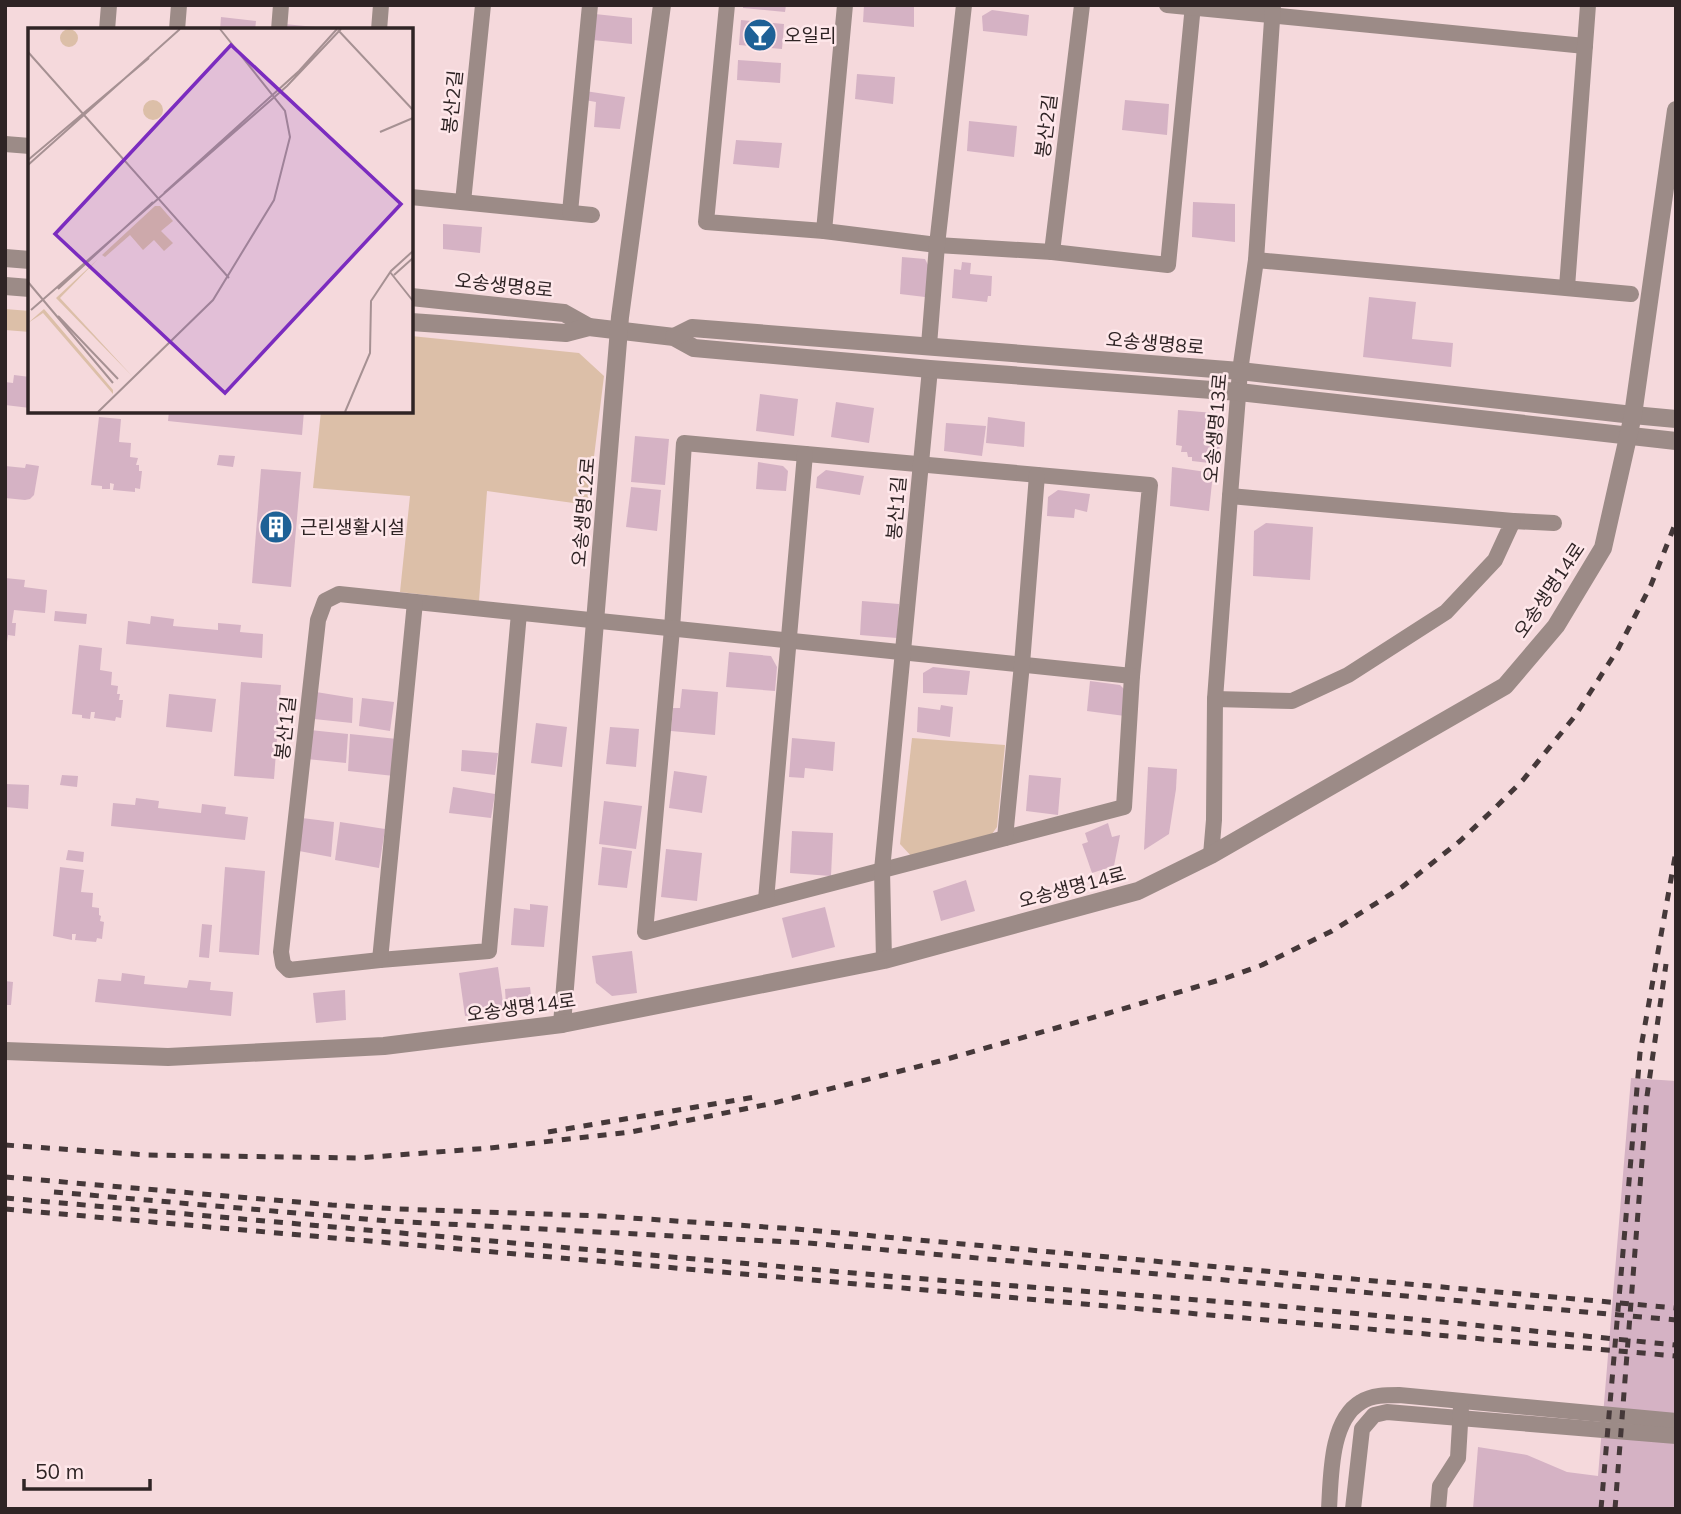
<svg xmlns="http://www.w3.org/2000/svg" width="1681" height="1514" viewBox="0 0 1681 1514" font-family="Mulish,'Noto Sans KR',sans-serif">
  <rect width="100%" height="100%" fill="#f5d9dc"/>
  <!-- green -->
  <g fill="#dcbfa8">
    <polygon points="5,309 30,311 30,332 5,330"/>
    <polygon points="411,336 579,353 604,376 588,505 487,491 479,601 400,592 410,496 313,488 321,411 411,411"/>
    <polygon points="912,738 1005,745 997,827 992,834 913,858 900,844"/>
  </g>
  <!-- building -->
  <g fill="#d5b2c4">
    <polygon points="743,5 786,5 785,12 743,8"/>
    <polygon points="864,5 914,5 914,27 863,22"/>
    <polygon points="992,10 1029,15 1027,36 983,31 982,16"/>
    <polygon points="595,14 632,18 632,44 593,40"/>
    <polygon points="221,17 256,21 255,30 220,30"/>
    <polygon points="741,20 784,24 782,49 739,45"/>
    <polygon points="284,24 326,28 326,30 284,30"/>
    <polygon points="738,60 781,63 780,83 737,80"/>
    <polygon points="857,74 895,77 893,104 855,99"/>
    <polygon points="585,91 625,97 620,129 594,127 596,102 585,100"/>
    <polygon points="1125,100 1169,104 1167,135 1122,130"/>
    <polygon points="969,121 1017,126 1014,157 967,151"/>
    <polygon points="736,140 782,143 779,168 733,164"/>
    <polygon points="1193,202 1235,204 1235,242 1192,237"/>
    <polygon points="443,224 482,227 480,253 443,249"/>
    <polygon points="902,257 925,259 929,267 925,297 900,294"/>
    <polygon points="962,262 971,263 970,274 992,276 991,296 988,296 987,302 952,298 954,269 961,270"/>
    <polygon points="1369,297 1416,302 1412,339 1453,343 1451,367 1363,357"/>
    <polygon points="14,375 30,377 30,408 5,405 5,382 13,383"/>
    <polygon points="760,394 798,399 794,436 756,431"/>
    <polygon points="836,402 874,408 869,443 831,437"/>
    <polygon points="1178,410 1214,413 1222,421 1218,464 1192,461 1192,457 1188,457 1187,452 1181,452 1182,446 1176,445"/>
    <polygon points="169,411 304,411 302,435 168,421"/>
    <polygon points="99,417 121,419 119,442 131,443 130,457 138,458 136,465 139,465 139,471 142,471 140,489 135,488 135,492 113,490 114,484 110,483 110,489 102,489 102,486 91,485"/>
    <polygon points="988,417 1025,422 1024,447 986,443"/>
    <polygon points="946,423 986,426 982,456 944,451"/>
    <polygon points="635,436 669,439 665,485 631,482"/>
    <polygon points="219,455 235,456 233,467 217,465"/>
    <polygon points="758,462 783,466 788,471 786,491 756,489"/>
    <polygon points="26,464 39,466 34,495 30,499 25,500 5,498 5,466 25,468"/>
    <polygon points="1172,467 1213,473 1209,511 1170,506"/>
    <polygon points="261,469 301,472 291,587 252,583"/>
    <polygon points="826,470 864,476 860,495 816,488 817,477"/>
    <polygon points="631,487 661,490 657,531 626,527"/>
    <polygon points="1058,490 1090,494 1087,512 1075,509 1074,518 1047,516 1048,497"/>
    <polygon points="1266,523 1313,527 1310,580 1253,576 1254,531"/>
    <polygon points="5,578 25,580 24,587 47,590 45,613 14,610 12,623 16,623 15,636 8,635 7,642 5,642"/>
    <polygon points="862,601 899,604 897,638 860,635"/>
    <polygon points="55,611 87,614 86,624 54,621"/>
    <polygon points="151,616 174,619 173,626 218,630 218,623 241,625 240,632 263,634 262,658 126,644 128,621 150,624"/>
    <polygon points="79,645 102,648 100,670 112,672 111,685 118,686 117,694 120,694 119,700 123,700 121,718 116,717 115,721 94,718 95,712 91,712 90,719 82,718 82,715 72,714"/>
    <polygon points="729,652 771,656 777,667 775,691 726,687"/>
    <polygon points="933,667 970,671 967,695 923,693 923,673"/>
    <polygon points="1090,681 1120,685 1127,692 1125,716 1087,711"/>
    <polygon points="241,682 281,685 274,779 234,776"/>
    <polygon points="682,689 718,692 715,735 671,731 673,708 680,708"/>
    <polygon points="316,692 353,698 352,723 314,719"/>
    <polygon points="169,694 216,699 212,732 166,727"/>
    <polygon points="362,698 394,702 390,731 359,726"/>
    <polygon points="941,705 953,707 950,737 917,732 918,707 940,710"/>
    <polygon points="536,723 567,727 562,767 531,763"/>
    <polygon points="610,727 639,729 636,767 606,764"/>
    <polygon points="310,730 348,734 346,763 307,759"/>
    <polygon points="350,734 397,739 394,776 348,771"/>
    <polygon points="792,738 835,742 833,771 805,768 804,778 789,777"/>
    <polygon points="462,750 498,753 495,775 461,771"/>
    <polygon points="1148,767 1177,769 1176,789 1169,834 1144,850"/>
    <polygon points="674,771 707,776 702,813 669,808"/>
    <polygon points="62,775 78,776 77,787 60,785"/>
    <polygon points="1029,775 1061,778 1058,815 1026,811"/>
    <polygon points="5,784 29,785 28,809 5,807"/>
    <polygon points="453,787 495,794 491,818 449,813"/>
    <polygon points="136,798 159,801 158,808 201,813 202,804 226,807 225,814 248,817 245,840 111,826 113,803 135,805"/>
    <polygon points="604,801 642,806 636,849 599,844"/>
    <polygon points="302,818 334,822 331,857 299,851"/>
    <polygon points="340,822 385,829 379,868 335,860"/>
    <polygon points="1108,823 1112,837 1120,835 1114,866 1092,873 1082,844 1088,842 1085,833"/>
    <polygon points="792,831 833,833 831,876 790,873"/>
    <polygon points="602,847 632,851 627,888 598,885"/>
    <polygon points="666,849 702,853 697,901 661,897"/>
    <polygon points="68,850 84,852 83,862 66,860"/>
    <polygon points="60,867 84,870 81,892 93,893 92,907 99,908 99,915 101,916 100,921 104,922 102,939 97,938 96,942 75,940 76,934 72,934 72,940 53,936"/>
    <polygon points="225,867 265,871 259,955 219,952"/>
    <polygon points="966,880 975,911 941,921 933,891"/>
    <polygon points="530,904 548,906 544,947 511,945 514,908 530,910"/>
    <polygon points="825,907 835,947 792,958 782,918"/>
    <polygon points="202,924 212,925 209,958 199,957"/>
    <polygon points="632,951 637,993 612,996 596,983 592,956"/>
    <polygon points="498,967 504,1010 465,1016 459,973"/>
    <polygon points="122,973 145,976 144,984 187,988 189,980 211,982 210,990 233,992 231,1016 95,1002 98,979 121,981"/>
    <polygon points="5,981 13,982 11,1005 5,1005"/>
    <polygon points="530,987 532,1004 506,1006 505,989"/>
    <polygon points="345,990 346,1020 316,1023 313,993"/>
    <polygon points="1631,1078 1676,1081 1676,1509 1473,1509 1478,1447 1527,1455 1567,1472 1598,1476"/>
  </g>
  <g fill="none" stroke-linecap="round" stroke-linejoin="round">
    <!-- minor -->
    <g stroke="#9c8b87" stroke-width="16">
      <polyline points="727,5 706,222 824,231 937,245 1052,252 1168,265 1193,5"/>
      <polyline points="1167,5 1585,46"/>
      <polyline points="107,30 109,5"/>
      <polyline points="177,30 179,5"/>
      <polyline points="279,30 281,5"/>
      <polyline points="379,30 381,5"/>
      <polyline points="5,144 30,146"/>
      <polyline points="411,197 592,215"/>
      <polyline points="463,202 483,5"/>
      <polyline points="570,212 590,5"/>
      <polyline points="824,231 845,5"/>
      <polyline points="1052,252 1082,5"/>
      <polyline points="1256,260 1631,294"/>
      <polyline points="1567,287 1588,5"/>
      <polyline points="929,345 937,245 964,5"/>
      <polygon points="684,443 1150,485 1132,676 1124,807 645,932 672,629"/>
      <polyline points="1513,521 1554,523"/>
      <path d="M519 613 489 951 380 960 289 970 283 964 281 952 318 620 325 601 339 594C603 621 868 649 1132 676"/>
      <polyline points="1215,699 1292,701 1348,675 1446,612 1495,560 1513,521 1230,496"/>
      <polyline points="1005,838 1022,664 1037,475"/>
      <polyline points="1211,855 1214,820 1215,699 1230,496 1240,371 1256,260 1273,5"/>
      <polyline points="766,900 805,454"/>
      <polyline points="380,960 415,602"/>
      <polyline points="884,960 882,870 930,369"/>
      <path d="M1329 1509C1331 1477 1330 1420 1361 1402 1372 1395 1386 1395 1399 1395L1676 1421"/>
      <polyline points="1353,1509 1362,1429 1374,1415 1387,1412 1676,1436"/>
      <polyline points="1438,1509 1440,1486 1458,1458 1461,1407"/>
    </g>
    <!-- tertiary -->
    <g stroke="#9c8b87" stroke-width="18">
      <polyline points="5,258 30,260"/>
      <polyline points="5,286 30,288"/>
      <polyline points="411,297 564,313 589,327"/>
      <polyline points="411,322 566,333 589,327 674,337 694,348 930,369 1239,392 1676,441"/>
      <polyline points="674,337 692,328 1240,371 1633,415 1676,419"/>
      <polyline points="562,1024 620,317 662,5"/>
      <polyline points="5,1051 168,1057 384,1046 562,1024 884,960 1138,891 1211,855 1505,686 1556,626 1603,548 1633,415 1676,110"/>
    </g>
    <!-- rail -->
    <g stroke="#453839" stroke-width="5" stroke-dasharray="9 9" stroke-linecap="butt">
      <polyline points="548,1132 755,1097"/>
      <polyline points="5,1145 148,1155 358,1158 490,1148 631,1132 774,1103 940,1061 1109,1013 1226,978 1262,965 1332,931 1402,887 1460,841 1495,808 1523,780 1575,716 1618,649 1651,585 1676,522"/>
      <polyline points="5,1177 332,1205 398,1209 601,1216 796,1229 1676,1308"/>
      <polyline points="54,1192 389,1221 808,1243 1676,1320"/>
      <polyline points="5,1198 899,1277 1290,1307 1676,1345"/>
      <polyline points="5,1209 1676,1356"/>
      <polyline points="1601,1509 1640,1053 1676,851"/>
      <polyline points="1615,1509 1647,1096 1666,964"/>
    </g>
  </g>
  <!-- icons -->
  <defs>
    <symbol id="bar-disc" viewBox="-11 -11 22 22"><circle r="9.5" fill="#1e6196" stroke="#fee7ea"/><path d="M-6-5H6L.8 .8V4.5H3.5V6h-7V4.5H-.8V.8Z" fill="#fff"/></symbol>
    <symbol id="building-disc" viewBox="-11 -11 22 22"><circle r="9.5" fill="#1e6196" stroke="#fee7ea"/><path d="M-4-6H4V6H1V3H-1V6H-4ZM-2.5-4.3h1.7v1.8h-1.7ZM.8-4.3h1.7v1.8H.8ZM-2.5-1h1.7V.8h-1.7ZM.8-1h1.7V.8H.8Z" fill="#fff"/></symbol>
  </defs>
  <g fill-rule="evenodd">
    <use href="#bar-disc" x="741" y="16" width="38" height="38"/>
    <use href="#building-disc" x="257" y="508" width="38" height="38"/>
  </g>
  <g text-anchor="middle" stroke-width="5" stroke-linejoin="round" paint-order="stroke">
    <!-- poi labels -->
    <g font-size="19" fill="#2f2425" stroke="#fee7ea" text-anchor="start">
      <text x="784" y="42">오일리</text>
      <text x="300" y="534">근린생활시설</text>
    </g>
    <!-- street labels -->
    <g font-size="19" fill="#2f2425" stroke="#fee7ea">
      <text transform="translate(452 102) rotate(-84)" y="7">봉산2길</text>
      <text transform="translate(1046 126) rotate(-83)" y="7">봉산2길</text>
      <text transform="translate(504 285) rotate(6)" y="7">오송생명8로</text>
      <text transform="translate(1155 343) rotate(5)" y="7">오송생명8로</text>
      <text transform="translate(1215 428) rotate(-85)" y="7">오송생명13로</text>
      <text transform="translate(896 508) rotate(-85)" y="7">봉산1길</text>
      <text transform="translate(583 512) rotate(-85)" y="7">오송생명12로</text>
      <text transform="translate(1549 590) rotate(-56)" y="7">오송생명14로</text>
      <text transform="translate(285 728) rotate(-84)" y="7">봉산1길</text>
      <text transform="translate(1072 887) rotate(-15)" y="7">오송생명14로</text>
      <text transform="translate(521 1007) rotate(-8)" y="7">오송생명14로</text>
    </g>
  </g>
  <!-- overview -->
  <g transform="translate(28 28)">
    <rect width="385" height="385" fill="#f5d9dc"/>
    <path d="M32 10a9 9 0 1 1 18 0a9 9 0 1 1-18 0ZM115 82a10 10 0 1 1 20 0a10 10 0 1 1-20 0ZM127 178H132L145 193 133 203 145 215 136 223 126 212 115 222 102 207 77 229 74 227ZM70 231 32 270 105 349 28 270ZM16 281 85 362V366L15 285 0 295Z" fill="#dcbfa8"/>
    <path fill="none" stroke="#a69193" stroke-width="2" d="M310 2 385 82M0 24 201 250M352 104 385 90M0 132 121 30M0 137 152 1M136 165 271 43 309 1M362 244 385 273M366 247 385 230M0 254 85 355M30 261 125 174M3 282 259 58 313 1M30 288 90 351M70 384 185 272 246 172 262 109 257 83 192 1M317 384 342 325 343 273 363 243 385 223"/>
    <path fill="#7b2cbf" fill-opacity="0.15" stroke="#7b2cbf" stroke-width="3.5" d="M203 17 373 176 197 365 27 206Z"/>
    <rect width="385" height="385" fill="none" stroke="#2f2425" stroke-width="3.5"/>
  </g>
  <!-- border -->
  <rect width="1681" height="1514" fill="none" stroke="#2f2425" stroke-width="14"/>
  <!-- scale -->
  <path d="M24 1479v10h126v-10" fill="none" stroke="#2f2425" stroke-width="3.5"/>
  <text x="35" y="1479" font-size="21" fill="#2f2425" stroke="#fee7ea" stroke-width="5" paint-order="stroke">50 m</text>
</svg>
